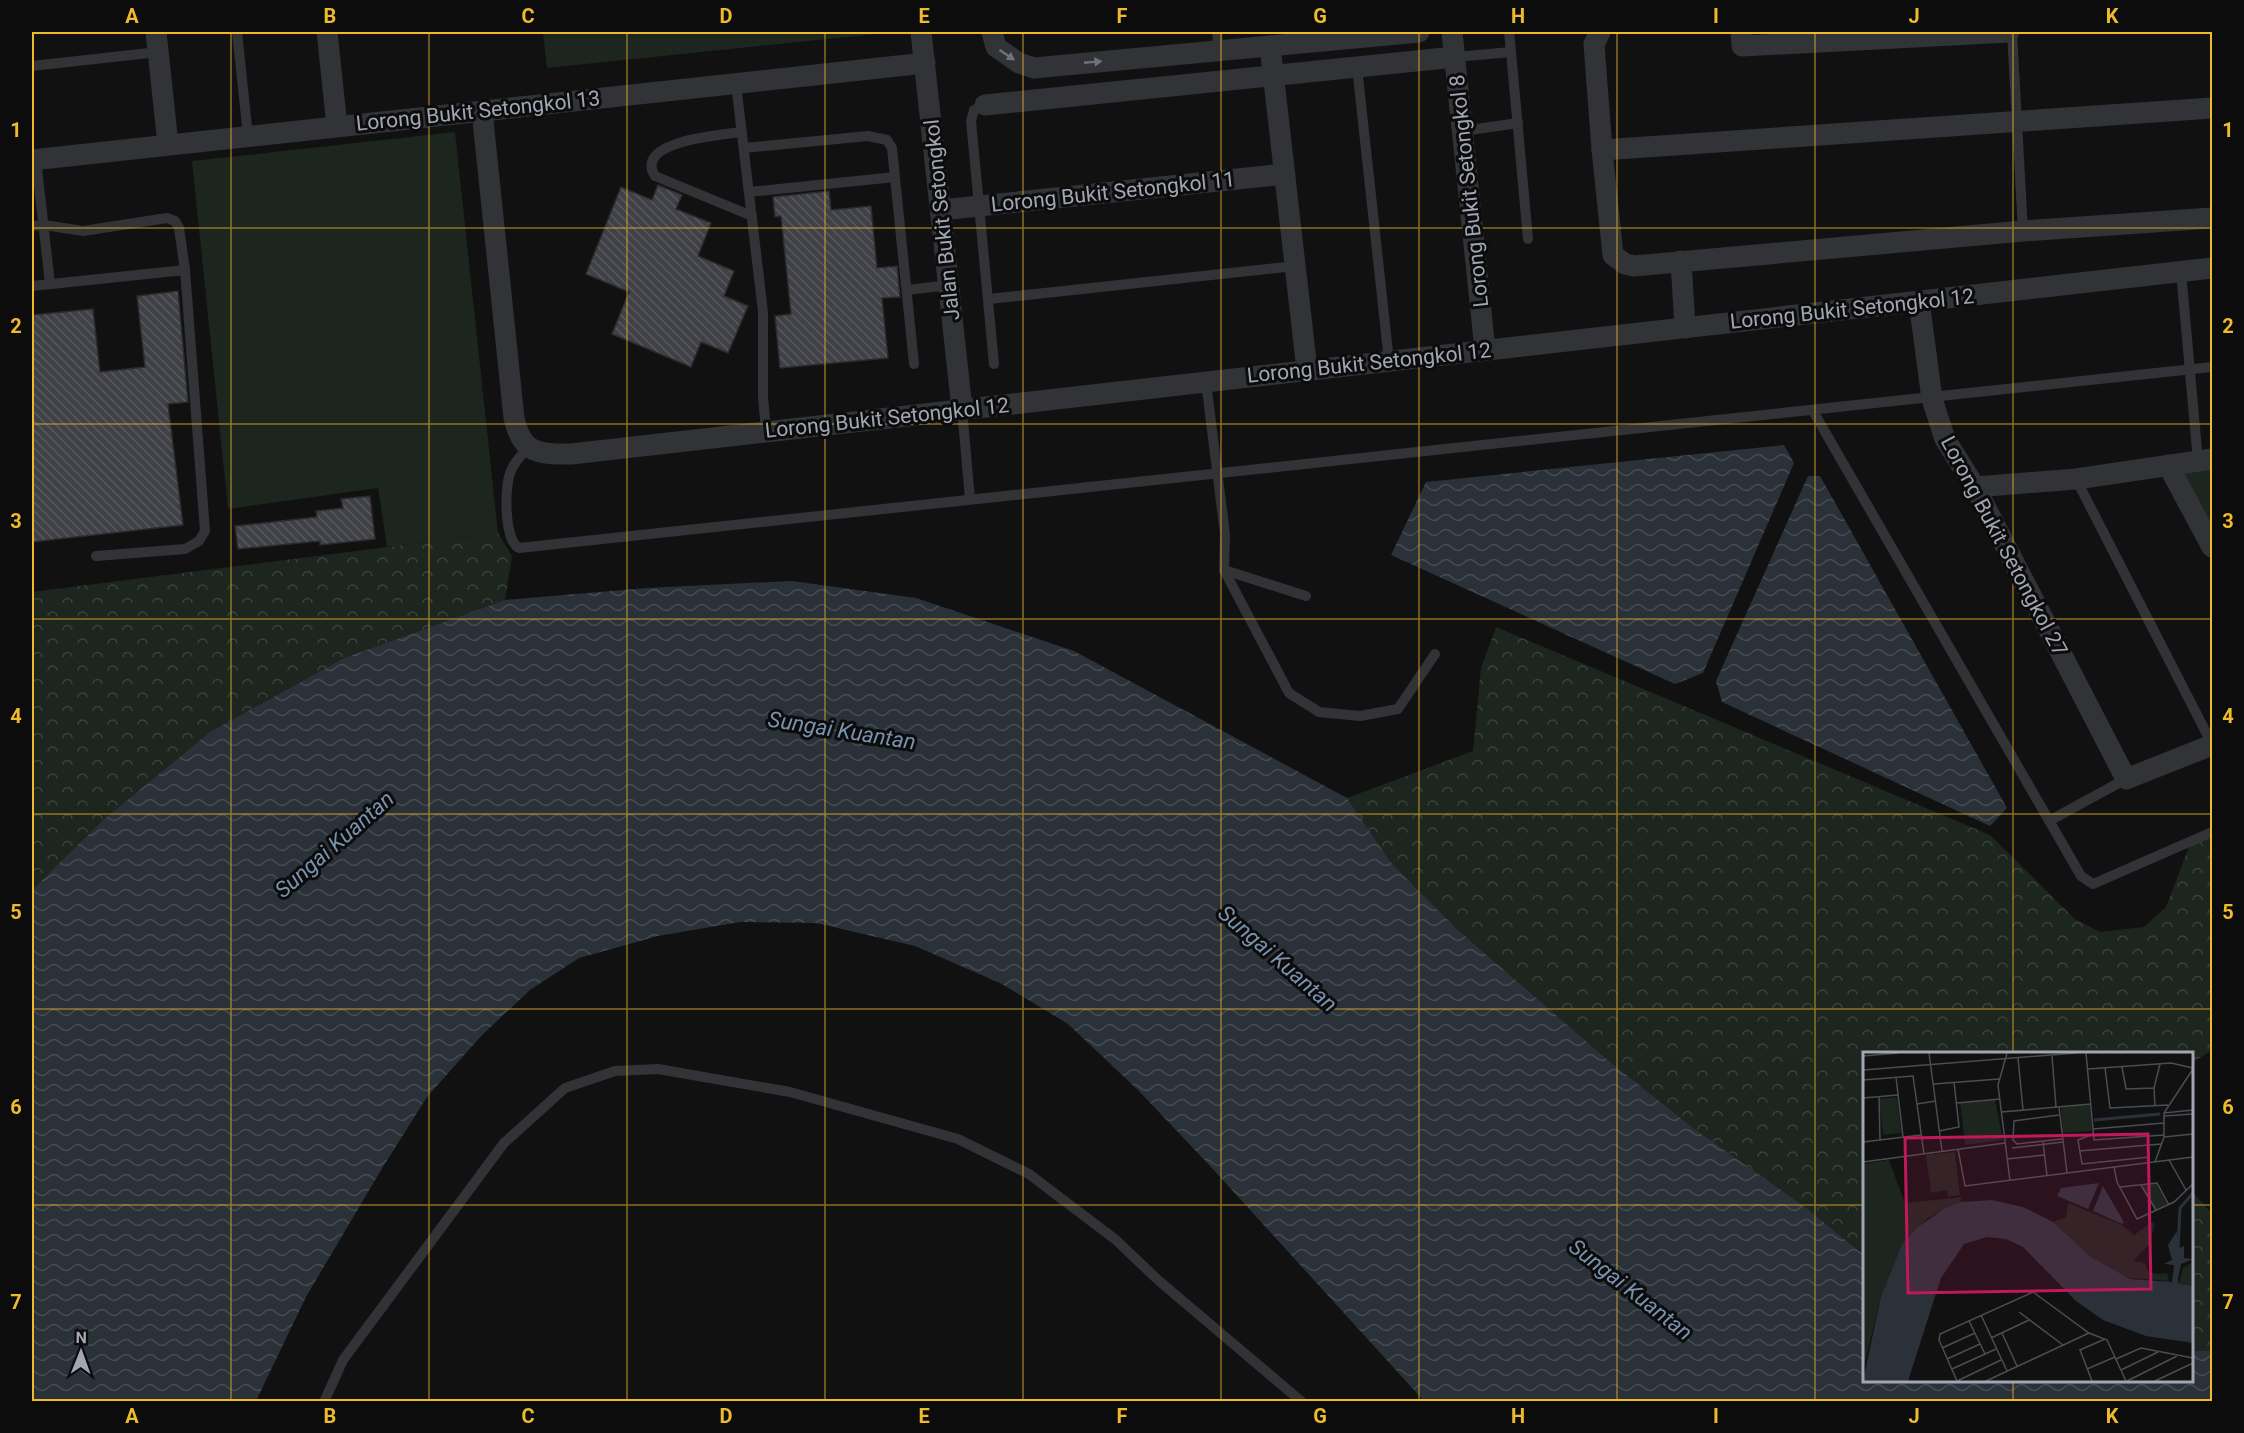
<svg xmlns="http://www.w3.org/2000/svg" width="2244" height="1433" viewBox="0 0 2244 1433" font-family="Roboto,sans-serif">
  <defs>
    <pattern id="forest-crowns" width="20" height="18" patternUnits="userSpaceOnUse" patternTransform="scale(1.5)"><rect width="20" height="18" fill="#1d251f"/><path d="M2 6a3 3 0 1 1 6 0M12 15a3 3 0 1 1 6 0" fill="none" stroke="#3b423d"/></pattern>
    <pattern id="water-waves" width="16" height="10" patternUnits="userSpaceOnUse" patternTransform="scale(1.5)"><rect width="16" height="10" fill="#2a3138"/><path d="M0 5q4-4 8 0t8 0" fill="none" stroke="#464c52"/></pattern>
    <pattern id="building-back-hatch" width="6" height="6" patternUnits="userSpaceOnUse" patternTransform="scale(1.5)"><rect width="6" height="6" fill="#404146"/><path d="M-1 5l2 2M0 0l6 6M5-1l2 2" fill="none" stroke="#58595e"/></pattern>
  </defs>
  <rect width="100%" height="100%" fill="#111112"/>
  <!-- green -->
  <g fill="#1d251f">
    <polygon points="543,32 896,32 547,68"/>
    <polygon points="455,132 498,533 387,547 378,488 228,509 192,161"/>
    <polygon points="2212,463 2212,540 2174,467"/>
  </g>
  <!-- forest -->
  <g fill="url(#forest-crowns)">
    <polygon points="498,533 512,556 505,600 344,658 210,732 103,820 32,890 32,592"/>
    <polygon points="1496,627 1990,835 2075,919 2100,932 2144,927 2166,907 2190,844 2212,834 2212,1050 2192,1063 2192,1054 1864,1054 1864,1255 1805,1207 1693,1128 1609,1061 1459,931 1392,864 1347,798 1473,751 1481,668"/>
    <polygon points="2192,1191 2212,1214 2212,1351 2192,1351"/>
  </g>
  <!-- water -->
  <g fill="url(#water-waves)">
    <polygon points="1784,445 1794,463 1703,673 1675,684 1391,555 1426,482"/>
    <polygon points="1808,476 1820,476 2007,808 1990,826 1722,702 1716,681"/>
    <polygon points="792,581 916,598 1074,651 1347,798 1392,864 1459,931 1609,1061 1693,1128 1805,1207 1864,1255 1864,1380 2192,1380 2192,1351 2212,1351 2212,1401 1424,1401 1211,1167 1139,1091 1068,1024 1002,984 915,946 816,923 740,922 658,936 579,958 530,990 482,1035 427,1097 381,1170 306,1297 256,1401 32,1401 32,890 103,820 210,732 344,658 505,600 647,588"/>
  </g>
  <!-- building -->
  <g fill="url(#building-back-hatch)" stroke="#2b2b2e" stroke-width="1.5">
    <polygon points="658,185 682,195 676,209 711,223 698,256 734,271 724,296 748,306 728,353 701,342 691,367 612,334 629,292 586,274 621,187 652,200"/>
    <polygon points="829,191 831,210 871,206 877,268 897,266 900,297 882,298 888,358 780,368 775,316 791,314 781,216 775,217 773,197"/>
    <polygon points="178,291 188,402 168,404 183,525 32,542 32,315 93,309 100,372 145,367 137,296"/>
    <polygon points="370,496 375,539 320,545 320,541 238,549 235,526 317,517 316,511 343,508 341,499"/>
  </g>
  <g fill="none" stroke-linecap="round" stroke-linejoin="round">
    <!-- service -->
    <g stroke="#323337" stroke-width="10">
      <polyline points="237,32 248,136"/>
      <polyline points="1217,32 1219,51"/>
      <polyline points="1509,32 1511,52"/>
      <polyline points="2012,32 2023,231"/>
      <polyline points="1455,57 1511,52 1528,239"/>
      <polyline points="32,66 158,52"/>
      <polyline points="1357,67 1389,361"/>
      <polyline points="736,84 763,312 763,396 766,432"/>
      <polyline points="985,105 974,110 971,121 994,364"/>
      <polyline points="1463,131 1518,123"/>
      <path d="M742 132C721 135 633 141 655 176L752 216"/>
      <polyline points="744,148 868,136 887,140 892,148 914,364"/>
      <polyline points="36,159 50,284"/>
      <polyline points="749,192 895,177"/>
      <polyline points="32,226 44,225 83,231 167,218 175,221 179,228 185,270 205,531 199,541 185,549 96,556"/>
      <polyline points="2181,272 2198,461"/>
      <polyline points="32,286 185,270"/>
      <polyline points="907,290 949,285"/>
      <polyline points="989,299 1296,266"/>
      <polyline points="1206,382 1225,534 1224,570 1289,693 1319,712 1360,716 1398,709 1435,654"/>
      <polyline points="962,409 970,499"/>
      <polyline points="1813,411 2081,876 2093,884 2212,832"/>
      <path d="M528 447C522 455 514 462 511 471 504 485 504 541 519 548L2212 367"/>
      <polyline points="2076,479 2212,744"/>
      <polyline points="1224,570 1306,596"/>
      <polyline points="2049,821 2126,779"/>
      <polyline points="324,1402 343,1360 504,1143 565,1088 615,1071 658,1069 790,1092 958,1139 1029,1174 1116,1240 1158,1280 1302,1402"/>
    </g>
    <!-- minor -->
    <g stroke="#323337" stroke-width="21">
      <polyline points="156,32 168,144"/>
      <polyline points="327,32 337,126"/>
      <polyline points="921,32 962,409"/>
      <polyline points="992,32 996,47 1019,63 1034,68 1419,32"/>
      <polyline points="1452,32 1485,350"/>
      <polyline points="1600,32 1594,44 1602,150 1613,255 1625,264 1634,266 2023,231 2212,218"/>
      <polyline points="1741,32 1742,46 2009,32"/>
      <polyline points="1270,46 1307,370"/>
      <polyline points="985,105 1455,57"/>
      <path d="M482 111 514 418C522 454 538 454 571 454L2212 268"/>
      <polyline points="1602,150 2212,108"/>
      <polyline points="32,160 925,63"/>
      <polyline points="941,210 1285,174"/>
      <polyline points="1681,261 1685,328"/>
      <polyline points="1919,301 1932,399 1945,439 1975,487 2126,779 2212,745"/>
      <polyline points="2168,465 2212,547"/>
      <polyline points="1975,487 2076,479 2212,459"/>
    </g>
  </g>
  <!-- one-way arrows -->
  <defs><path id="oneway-solid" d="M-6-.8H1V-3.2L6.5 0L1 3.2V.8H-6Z" transform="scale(1.5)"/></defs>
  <g fill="#70727b">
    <use href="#oneway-solid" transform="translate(1007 55) rotate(34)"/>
    <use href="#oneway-solid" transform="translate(1093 62) rotate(-5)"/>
  </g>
  <!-- grid -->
  <path fill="none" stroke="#efba2c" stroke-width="1.5" stroke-opacity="0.55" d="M231 32V1402M429 32V1402M627 32V1402M825 32V1402M1023 32V1402M1221 32V1402M1419 32V1402M1617 32V1402M1815 32V1402M2013 32V1054M32 228H2212M32 424H2212M32 619H2212M32 814H2212M32 1009H2212M32 1205H1864M2192 1205H2212M2013 1380V1402"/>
  <g text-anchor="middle" stroke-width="6" stroke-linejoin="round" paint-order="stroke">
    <!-- street labels -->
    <g font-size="21" fill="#a2a6b3" stroke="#0c0c0d">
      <text transform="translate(478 111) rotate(-6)" y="7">Lorong Bukit Setongkol 13</text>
      <text transform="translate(1469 191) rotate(-96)" y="7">Lorong Bukit Setongkol 8</text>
      <text transform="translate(1113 192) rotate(-6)" y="7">Lorong Bukit Setongkol 11</text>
      <text transform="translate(942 220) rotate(-96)" y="7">Jalan Bukit Setongkol</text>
      <text transform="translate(1852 309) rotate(-6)" y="7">Lorong Bukit Setongkol 12</text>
      <text transform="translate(1369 363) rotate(-6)" y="7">Lorong Bukit Setongkol 12</text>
      <text transform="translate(887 418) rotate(-6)" y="7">Lorong Bukit Setongkol 12</text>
      <text transform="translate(2004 546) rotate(62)" y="7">Lorong Bukit Setongkol 27</text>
    </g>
    <!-- water labels -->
    <g font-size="22" font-style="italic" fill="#7992af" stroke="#0c0c0d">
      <text transform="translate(842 730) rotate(9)" y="8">Sungai Kuantan</text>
      <text transform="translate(334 844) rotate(-41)" y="8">Sungai Kuantan</text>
      <text transform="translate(1278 958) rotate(41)" y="8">Sungai Kuantan</text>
      <text transform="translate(1631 1289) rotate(38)" y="8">Sungai Kuantan</text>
    </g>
  </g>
  <!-- overview -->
  <g transform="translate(1863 1052)">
    <rect width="330" height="330" fill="#111112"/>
    <path d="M34 45 38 81 20 83 16 47ZM132 48 140 88 102 93 97 51ZM227 53 229 79 200 81 198 55ZM92 100 97 143 85 145 84 138 68 141 63 103ZM293 131 304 152 292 158 279 133Z" fill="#1d251f"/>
    <path d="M26 108 42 151 99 145 98 150 66 165 39 192 18 244 0 319V112ZM205 151 259 173 271 183 289 170 292 172 286 193 270 209 282 211 285 219 293 222 304 221 306 229 258 225 228 205 190 170 203 165ZM330 210V234L316 231 320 216Z" fill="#1d251f"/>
    <path d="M236 131 225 157 194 144 198 136ZM240 134 261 170 259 172 230 159ZM129 148 160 155 190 170 228 205 267 227 309 230 311 213 301 212 309 208 305 193 314 179V197L321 194V206L330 207 318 212 315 227V231L330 234V291L283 284 240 268 213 249 160 195 143 187 124 185 101 192 78 226 45 329H0L18 244 39 192 55 175 81 157 98 150Z" fill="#2a3138"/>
    <path fill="none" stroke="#2a3138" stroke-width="3" d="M231 68 297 62M315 198 317 156 330 141"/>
    <path fill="none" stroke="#4b4d52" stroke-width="1.5" d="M66 1 79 99M144 1 135 33 147 129M223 1 231 88 301 83M0 4 35 1M189 4 193 55M155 6 160 58M259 15 263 37 291 36M242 16 247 56 305 53M225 17 308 11 330 16M0 18 213 1M33 25 40 85M0 28 50 24 61 102M71 32 136 27M16 44 17 88M0 46 35 43M94 51 137 47M54 52 73 49M292 54 291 36 297 12M196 55 204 121M139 60 228 52M301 61 330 58M196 63 151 69 150 88 154 92 199 87M301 64 330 62M230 77 301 71M76 79 96 75 91 30M230 82 215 88 219 112 287 105M301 85 330 82M0 90 58 83M180 90 184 124M149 96 200 90M95 97 102 134 330 105M216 99 298 92M144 107 182 103M306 108 323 138M0 110 142 91M292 110 301 85V61L330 17M251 115 254 130 274 167 311 150 330 132M278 133 293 158M257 135 294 131 306 153M156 260 200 293M118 263 144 319M106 269 122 302M139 281 154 314M128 286 166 268M79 296 112 281M84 307 117 292M253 307 278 296 330 306M89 317 133 297M224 317 252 305M258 318 295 300M94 329 76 288 77 282 170 240 226 281 244 288 263 329M94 329 138 308M123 329 226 281M229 329 217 298 242 287M264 329 314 304M292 329 330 311"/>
    <path fill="#c2185b" fill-opacity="0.15" stroke="#c2185b" stroke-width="3" d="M285 82 288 237 45 241 42 86Z"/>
    <rect width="330" height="330" fill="none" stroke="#a2a6b3" stroke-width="3"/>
  </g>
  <!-- border -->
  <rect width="2244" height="1433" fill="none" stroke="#0c0c0d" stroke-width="66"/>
  <!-- north arrow -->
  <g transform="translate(81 1352) rotate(1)" stroke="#0c0c0d" stroke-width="4.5" paint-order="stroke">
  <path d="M0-4.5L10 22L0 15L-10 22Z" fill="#a2a6b3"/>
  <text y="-9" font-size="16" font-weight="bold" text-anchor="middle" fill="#a2a6b3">N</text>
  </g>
  <rect x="33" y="33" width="2178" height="1367" fill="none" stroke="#efba2c" stroke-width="2"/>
  <g font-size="20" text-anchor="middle" font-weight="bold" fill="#efba2c">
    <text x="132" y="23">A</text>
    <text x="330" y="23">B</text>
    <text x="528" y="23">C</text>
    <text x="726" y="23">D</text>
    <text x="924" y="23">E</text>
    <text x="1122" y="23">F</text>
    <text x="1320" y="23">G</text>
    <text x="1518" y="23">H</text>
    <text x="1716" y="23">I</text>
    <text x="1914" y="23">J</text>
    <text x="2112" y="23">K</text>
    <text x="16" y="137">1</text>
    <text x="2228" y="137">1</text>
    <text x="16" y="333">2</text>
    <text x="2228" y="333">2</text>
    <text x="16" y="528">3</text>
    <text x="2228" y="528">3</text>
    <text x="16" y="723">4</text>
    <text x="2228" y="723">4</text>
    <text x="16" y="919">5</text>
    <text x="2228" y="919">5</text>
    <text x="16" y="1114">6</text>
    <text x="2228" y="1114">6</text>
    <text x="16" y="1309">7</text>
    <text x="2228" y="1309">7</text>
    <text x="132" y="1423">A</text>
    <text x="330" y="1423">B</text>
    <text x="528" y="1423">C</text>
    <text x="726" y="1423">D</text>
    <text x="924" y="1423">E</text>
    <text x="1122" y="1423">F</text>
    <text x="1320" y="1423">G</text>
    <text x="1518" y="1423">H</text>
    <text x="1716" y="1423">I</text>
    <text x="1914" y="1423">J</text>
    <text x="2112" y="1423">K</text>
  </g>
</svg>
